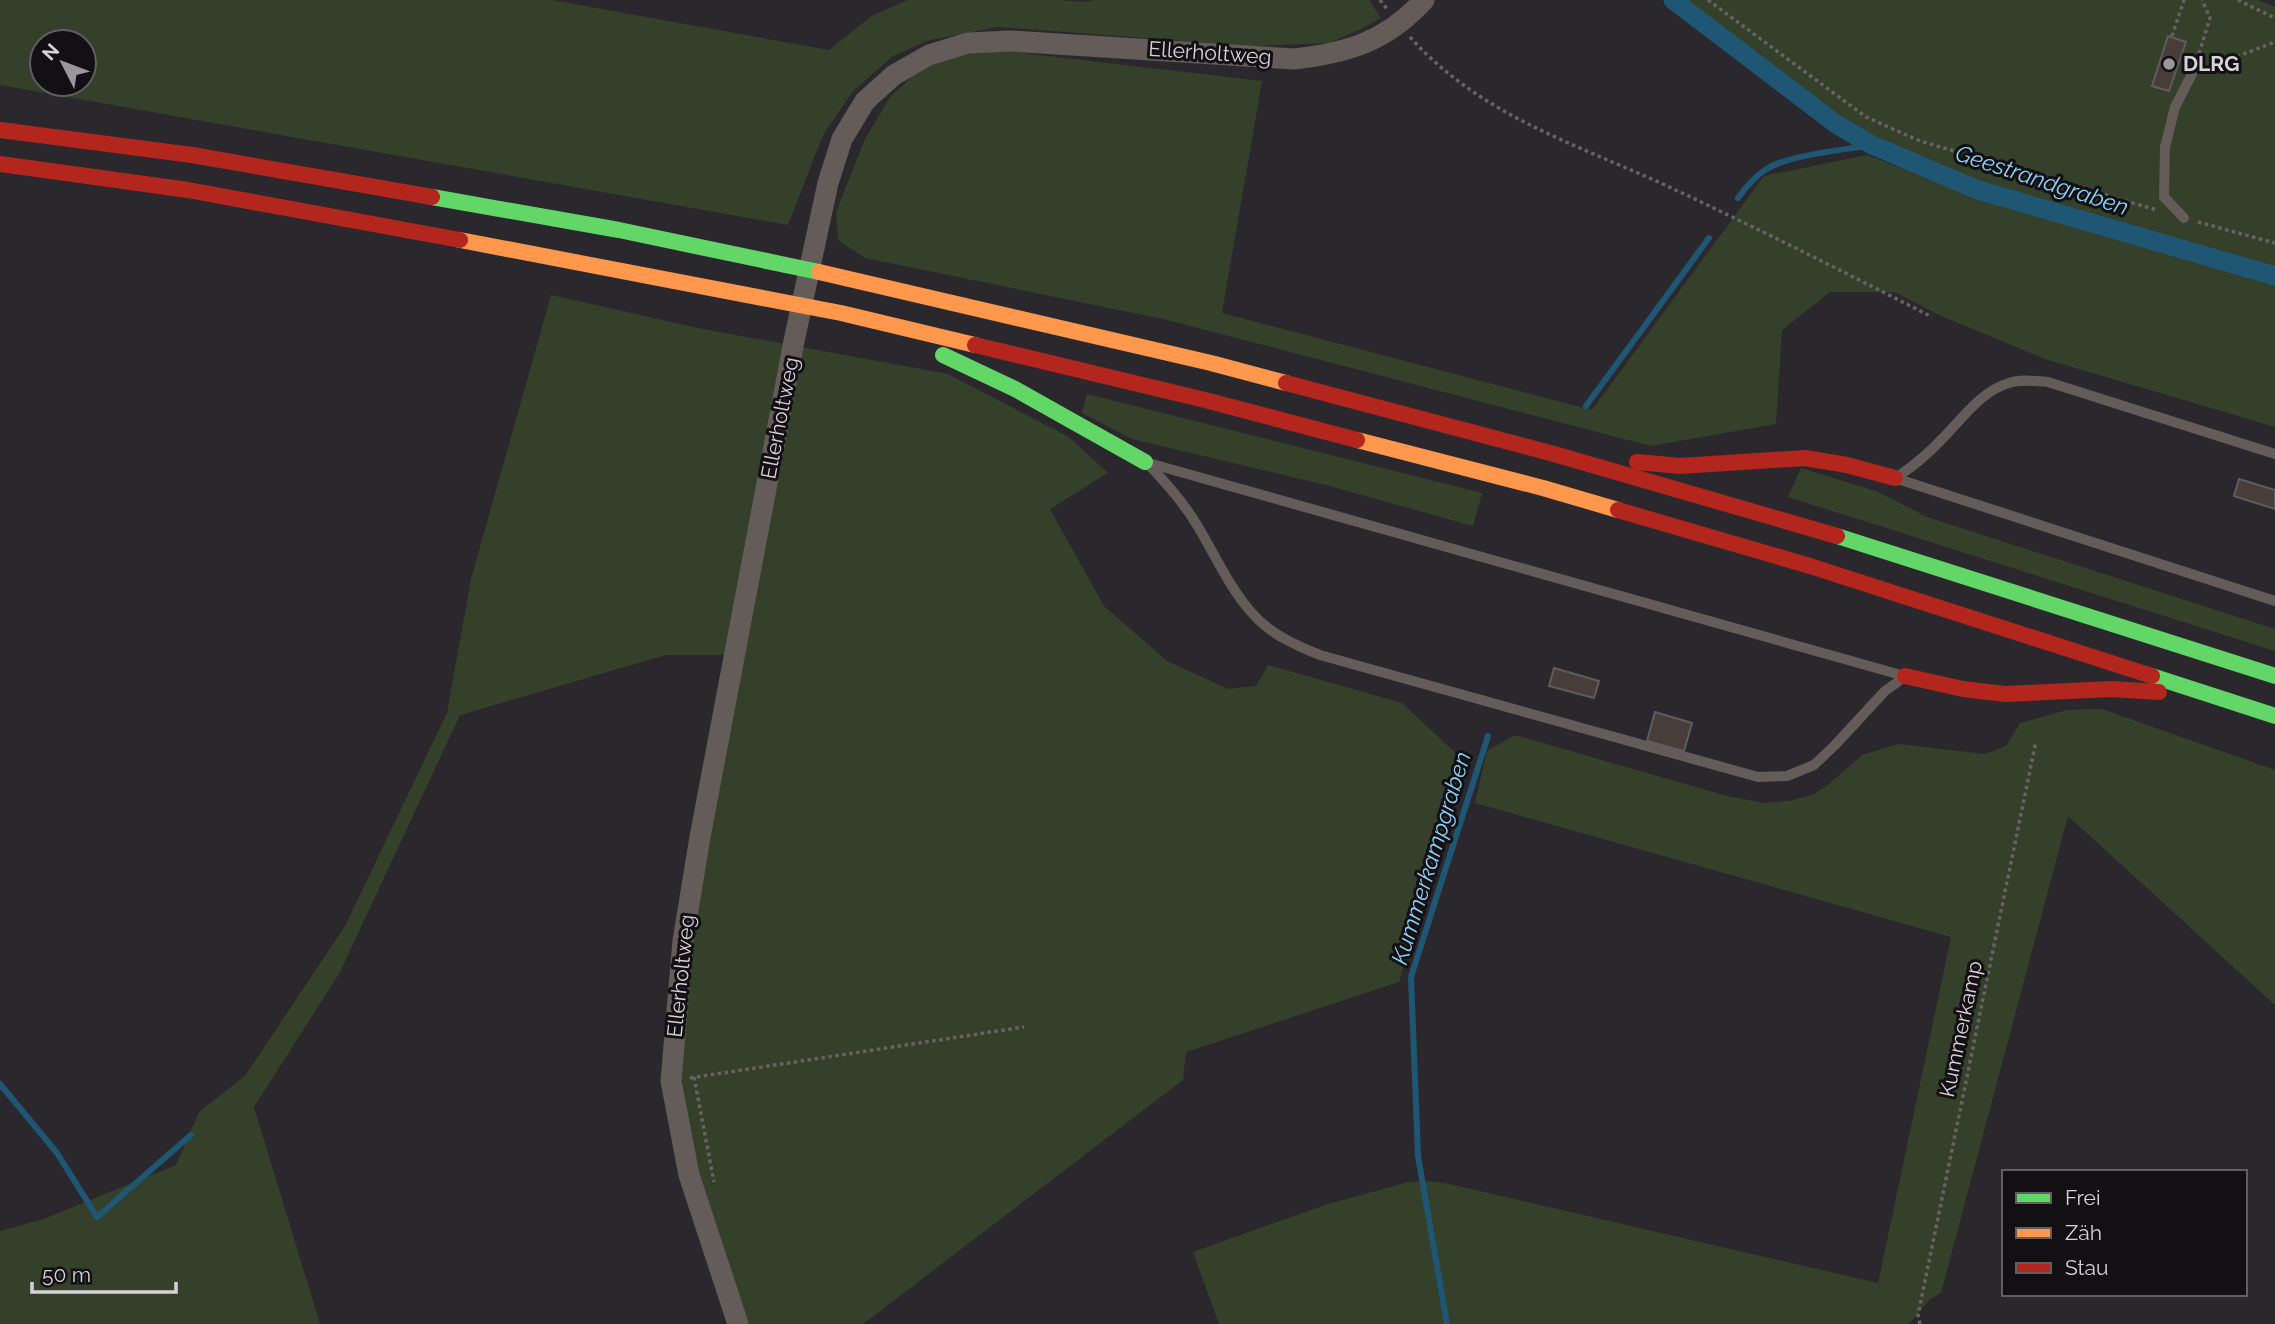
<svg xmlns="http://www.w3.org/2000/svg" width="2275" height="1324" viewBox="0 0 2275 1324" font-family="Raleway,sans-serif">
  <rect width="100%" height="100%" fill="#2b282d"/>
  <!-- green -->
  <g fill="#344029" fill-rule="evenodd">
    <path d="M0 0H552L829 50 873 15 908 0H1060L1083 2 1095 0H1369L1381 18 1359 30 1328 43 1249 46 998 27 930 40 893 56 853 91 823 135 788 225 0 85ZM42 42H84V84H42Z"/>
    <polygon points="1682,0 2258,0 2275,7 2275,268 1984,185 1878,142 1838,120"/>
    <polygon points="1006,51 1262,81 1222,313 1592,410 1764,176 1867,155 1971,195 2275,283 2275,427 2045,359 1941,316 1895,292 1830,292 1782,330 1776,424 1651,446 1163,319 865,258 838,240 836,212 865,139 890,97 913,76 948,57 975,52"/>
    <polygon points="551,295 698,328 948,374 1069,437 1108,473 1050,509 1104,606 1167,661 1228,689 1256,686 1268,665 1402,703 1462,759 1454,795 1399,982 1186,1052 1183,1080 863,1324 728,1324 666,1081 727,655 666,655 460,715 339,974 254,1107 320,1324 0,1324 0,1231 44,1219 176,1165 199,1112 245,1076 345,926 447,713 471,579"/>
    <polygon points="1087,394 1482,493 1473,526 1326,485 1132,439 1082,413"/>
    <polygon points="1801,468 1876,491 1927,517 2275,629 2275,651 1788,497"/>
    <polygon points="2102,709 2275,770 2275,1005 2068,816 1941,1293 1930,1299 1909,1324 1219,1324 1193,1252 1325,1205 1408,1182 1427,1181 1449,1184 1878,1283 1951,937 1475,803 1487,751 1515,735 1727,796 1765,803 1794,800 1814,794 1828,785 1862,755 1898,744 1985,754 2006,746 2020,723 2067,710"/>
  </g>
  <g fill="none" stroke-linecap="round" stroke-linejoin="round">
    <!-- stream -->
    <g stroke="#1e5674" stroke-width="6">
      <path d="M1738 198C1746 187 1754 177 1765 170 1787 155 1844 150 1872 145"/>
      <polyline points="1586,406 1709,238"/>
      <polyline points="0,1084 57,1153 97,1217 191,1135"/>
      <polyline points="1447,1324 1418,1156 1411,977 1488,736"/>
    </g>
    <!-- canal -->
    <polyline stroke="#1e5674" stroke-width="19" points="1673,0 1836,124 1872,145 1978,190 2275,276"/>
  </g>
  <!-- building -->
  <g fill="#493d3a" stroke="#5f5c5d" stroke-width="2">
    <polygon points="2168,36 2186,42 2169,91 2152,86"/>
    <polygon points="2239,479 2275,490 2275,509 2234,496"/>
    <polygon points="1554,668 1599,681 1594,698 1549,686"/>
    <polygon points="1655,712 1692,723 1684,751 1647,741"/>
  </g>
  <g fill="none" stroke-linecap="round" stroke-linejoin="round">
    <!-- path -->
    <g stroke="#676363" stroke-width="3.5" stroke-dasharray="3.5 3.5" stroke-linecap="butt">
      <polyline points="1380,0 1387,9"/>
      <polyline points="1708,0 1866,117 1920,141 2157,210"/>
      <polyline points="2238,0 2275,18"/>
      <polyline points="2172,36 2184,0"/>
      <path d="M1410 37C1480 115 1573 143 1665 185 1755 227 1844 272 1932 317"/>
      <polyline points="2197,60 2210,18 2202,0"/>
      <polyline points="2204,69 2275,42"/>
      <polyline points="2198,222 2275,243"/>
      <polyline points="694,1077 714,1182"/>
      <polyline points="690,1078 1024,1027"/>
      <polyline points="1920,1324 1918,1315 2036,741"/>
    </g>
    <!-- lane -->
    <g stroke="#635c59" stroke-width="10">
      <polyline points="2184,218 2164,197 2165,147 2175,107 2192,74"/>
      <polyline points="1152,464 1901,675"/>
      <path d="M1150 466C1168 485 1184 503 1197 525 1215 555 1229 587 1252 613 1270 634 1295 645 1320 655L1758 777 1787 776 1814 765 1835 745 1885 691 1899 681"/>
      <path d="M1900 475C1916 464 1929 453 1942 439 1962 419 1981 391 2009 383 2021 379 2035 381 2048 382L2275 454"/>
      <polyline points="1901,480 2275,601"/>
    </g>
    <!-- street -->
    <path stroke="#635c59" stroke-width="21" d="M738 1324 689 1175 671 1081 683 941 700 837 794 341 828 183 842 139 865 101 894 75 929 55 968 43 1010 41 1294 59C1348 53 1387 41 1424 0"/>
    <!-- fast -->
    <g stroke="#63d668" stroke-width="16">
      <polyline points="432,197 619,230 819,272"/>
      <polyline points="943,355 1015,389 1145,462"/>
      <polyline points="1837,536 2275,676"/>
      <polyline points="2152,676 2275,716"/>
    </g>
    <!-- slow -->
    <g stroke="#ff974d" stroke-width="16">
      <polyline points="460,240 841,313 975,345"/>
      <polyline points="819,272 1211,363 1286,383"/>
      <polyline points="1357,440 1543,488 1618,510"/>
    </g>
    <!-- jam -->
    <g stroke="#b3261e" stroke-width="16">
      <polyline points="0,130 192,155 432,197"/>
      <polyline points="0,164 188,190 460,240"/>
      <polyline points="975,345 1205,400 1357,440"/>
      <polyline points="1286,383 1554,454 1837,536"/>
      <polyline points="1637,462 1680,466 1805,458 1847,465 1895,478"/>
      <polyline points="1618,510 1810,566 2152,676"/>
      <polyline points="1905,676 1963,689 2005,694 2111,689 2159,692"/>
    </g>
  </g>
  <!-- markers -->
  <circle fill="#9a969c" stroke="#131014" stroke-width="2.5" cx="2169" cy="64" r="7"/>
  <g text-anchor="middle" stroke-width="6" stroke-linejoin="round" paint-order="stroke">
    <!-- street labels -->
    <g font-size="21" fill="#d6d2d8" stroke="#131014">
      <text transform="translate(1210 53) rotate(4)" y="7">Ellerholtweg</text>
      <text transform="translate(780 418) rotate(-79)" y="7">Ellerholtweg</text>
      <text transform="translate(681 976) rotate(-84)" y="7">Ellerholtweg</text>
      <text transform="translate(1961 1029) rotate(-78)" y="7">Kummerkamp</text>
    </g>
    <!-- poi labels -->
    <g font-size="21" font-weight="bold" fill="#d6d2d8" stroke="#131014" text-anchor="start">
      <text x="2183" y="71">DLRG</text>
    </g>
    <!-- water labels -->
    <g font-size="23" font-style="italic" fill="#8dd1f9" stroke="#131014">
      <text transform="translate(2042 180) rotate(18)" y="8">Geestrandgraben</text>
      <text transform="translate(1431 858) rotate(-73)" y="8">Kummerkampgraben</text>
    </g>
  </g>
  <!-- legend -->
  <rect x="2002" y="1170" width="245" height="126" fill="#131014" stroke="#615e62" stroke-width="2"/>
  <rect x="2016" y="1193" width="35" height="10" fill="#63d668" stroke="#615e62" stroke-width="2"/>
  <text x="2065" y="1205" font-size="21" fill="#d6d2d8">Frei</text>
  <rect x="2016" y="1228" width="35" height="10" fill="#ff974d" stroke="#615e62" stroke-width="2"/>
  <text x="2065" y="1240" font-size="21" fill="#d6d2d8">Zäh</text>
  <rect x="2016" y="1263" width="35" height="10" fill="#b3261e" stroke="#615e62" stroke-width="2"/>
  <text x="2065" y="1275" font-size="21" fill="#d6d2d8">Stau</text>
  <!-- north arrow -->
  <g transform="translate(63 63) rotate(312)"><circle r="33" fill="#131014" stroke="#615e62" stroke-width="2"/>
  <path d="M0-5L12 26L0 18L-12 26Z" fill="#9a969c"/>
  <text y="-10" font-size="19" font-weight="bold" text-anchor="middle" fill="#d6d2d8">N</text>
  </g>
  <!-- scale -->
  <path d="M32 1282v10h144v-10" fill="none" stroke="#d6d2d8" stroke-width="3.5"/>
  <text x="42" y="1282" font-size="21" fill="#d6d2d8" stroke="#131014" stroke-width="5" paint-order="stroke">50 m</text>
</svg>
